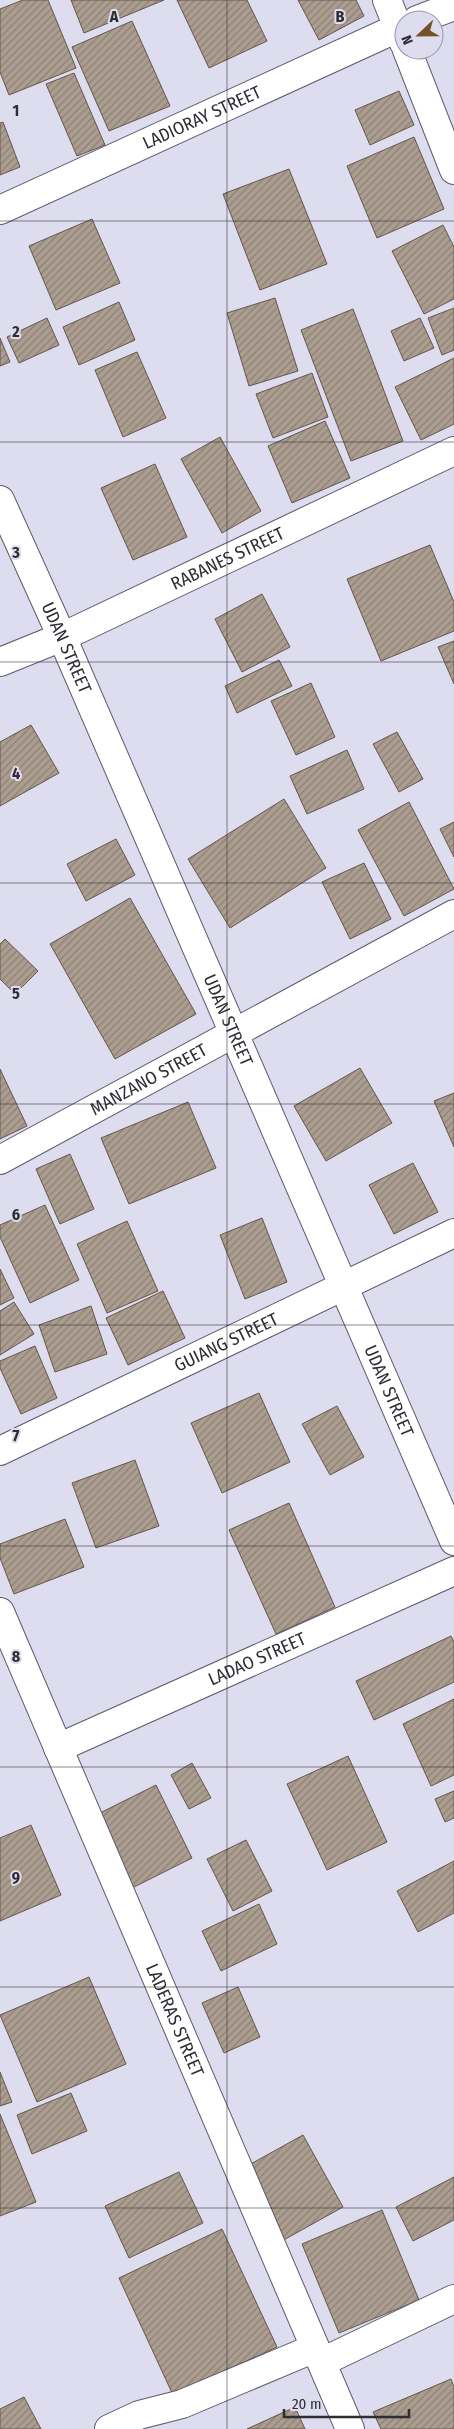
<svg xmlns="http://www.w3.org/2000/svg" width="454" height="2429" viewBox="0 0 454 2429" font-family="'Fira Sans Condensed',sans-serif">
  <defs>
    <pattern id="building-hatch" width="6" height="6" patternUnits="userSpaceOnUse" patternTransform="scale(1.25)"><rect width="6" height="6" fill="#ab9d8f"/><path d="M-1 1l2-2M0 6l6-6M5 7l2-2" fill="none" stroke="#8c8076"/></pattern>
  </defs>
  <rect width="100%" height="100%" fill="#dedcef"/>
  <!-- building -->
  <g fill="url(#building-hatch)" stroke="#63564a">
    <polygon points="23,0 48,0 76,68 9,95 0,72 0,9"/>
    <polygon points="71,0 164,0 84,33"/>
    <polygon points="177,0 247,0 267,41 209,68"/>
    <polygon points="298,0 356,0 364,16 319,40"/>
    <polygon points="132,21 170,106 109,131 72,47"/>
    <polygon points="74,73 105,145 77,156 46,84"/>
    <polygon points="399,91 414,125 370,145 355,110"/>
    <polygon points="3,122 20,167 0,175 0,123"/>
    <polygon points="414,137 444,209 377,238 347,166"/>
    <polygon points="289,169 327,264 260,290 223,194"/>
    <polygon points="92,219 120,283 56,310 29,246"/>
    <polygon points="443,225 454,247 454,299 424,314 392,251"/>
    <polygon points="275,298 298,371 249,386 227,313"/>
    <polygon points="119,302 135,340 79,365 63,327"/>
    <polygon points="454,308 454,350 442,355 428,318"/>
    <polygon points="353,309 403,441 351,461 301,330"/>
    <polygon points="47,318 59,345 19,363 7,337"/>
    <polygon points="420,318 434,348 404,361 391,331"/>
    <polygon points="0,338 10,362 0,366"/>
    <polygon points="137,352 166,418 123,437 95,370"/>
    <polygon points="454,358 454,424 421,440 395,387"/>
    <polygon points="312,373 328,417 273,438 256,394"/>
    <polygon points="325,421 350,478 292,503 268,446"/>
    <polygon points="220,437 261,511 222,533 181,459"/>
    <polygon points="155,464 187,537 133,560 101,488"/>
    <polygon points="430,545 454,602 454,631 381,661 347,579"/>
    <polygon points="262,594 290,647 242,672 215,619"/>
    <polygon points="454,641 454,684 438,647"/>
    <polygon points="279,660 292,686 237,713 225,686"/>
    <polygon points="311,683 335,737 296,755 271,701"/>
    <polygon points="31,725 59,773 0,806 0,742"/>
    <polygon points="397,732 423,779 399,792 373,744"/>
    <polygon points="347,750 364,789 307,814 290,776"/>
    <polygon points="284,799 326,868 230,928 188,859"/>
    <polygon points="409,802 454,889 404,916 358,830"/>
    <polygon points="454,822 454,857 440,829"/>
    <polygon points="116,839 135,875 86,901 67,864"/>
    <polygon points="364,863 391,919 350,939 322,882"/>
    <polygon points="130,898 196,1014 115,1059 50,944"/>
    <polygon points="5,939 38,971 15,994 0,979 0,944"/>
    <polygon points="360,1068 392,1123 326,1161 294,1106"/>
    <polygon points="0,1069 27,1126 0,1139"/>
    <polygon points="454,1093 454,1147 434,1101"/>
    <polygon points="188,1102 216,1168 129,1204 101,1138"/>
    <polygon points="70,1154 94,1209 60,1224 36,1169"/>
    <polygon points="413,1163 438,1212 394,1234 369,1185"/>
    <polygon points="45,1205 79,1280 30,1303 0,1237 0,1225"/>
    <polygon points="262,1218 287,1282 245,1299 220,1235"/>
    <polygon points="127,1221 158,1291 107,1313 77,1244"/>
    <polygon points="0,1269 14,1298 0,1305"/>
    <polygon points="163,1291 185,1338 128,1365 106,1318"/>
    <polygon points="14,1302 34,1334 0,1355 0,1311"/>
    <polygon points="91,1306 107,1354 55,1372 39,1325"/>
    <polygon points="35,1346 57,1398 21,1414 0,1368 0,1361"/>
    <polygon points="259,1393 290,1462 222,1493 191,1423"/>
    <polygon points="337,1406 364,1457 330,1475 302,1424"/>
    <polygon points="135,1460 159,1526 96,1548 72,1483"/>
    <polygon points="289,1503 335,1607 276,1634 229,1530"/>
    <polygon points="65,1519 84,1567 14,1594 0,1558 0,1544"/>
    <polygon points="451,1636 454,1642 454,1682 374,1720 356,1681"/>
    <polygon points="454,1699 454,1775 431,1786 403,1724"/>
    <polygon points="348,1756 387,1842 327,1870 287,1784"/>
    <polygon points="192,1763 211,1798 189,1809 171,1775"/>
    <polygon points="156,1785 192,1858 130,1889 94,1816"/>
    <polygon points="454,1791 454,1818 445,1822 435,1799"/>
    <polygon points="31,1825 61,1895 0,1921 0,1838"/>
    <polygon points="246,1840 272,1891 233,1911 207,1859"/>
    <polygon points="454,1861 454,1913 418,1932 397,1891"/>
    <polygon points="259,1904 277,1944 221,1971 202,1931"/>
    <polygon points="89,1977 126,2064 37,2102 0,2015"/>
    <polygon points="238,1987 260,2037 224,2053 202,2003"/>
    <polygon points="0,2072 12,2102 0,2106"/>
    <polygon points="71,2093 87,2131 32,2154 17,2115"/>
    <polygon points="0,2114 36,2202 0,2216"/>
    <polygon points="303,2135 343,2207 280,2242 240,2170"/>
    <polygon points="179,2172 203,2223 129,2258 105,2206"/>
    <polygon points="454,2177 454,2220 413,2241 396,2207"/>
    <polygon points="382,2210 419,2300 339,2333 302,2244"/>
    <polygon points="222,2229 277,2347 173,2395 119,2278"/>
    <polygon points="451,2379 454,2387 454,2429 381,2429 373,2412"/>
    <polygon points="24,2397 41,2429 0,2429 0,2409"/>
    <polygon points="295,2407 305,2429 247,2429"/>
  </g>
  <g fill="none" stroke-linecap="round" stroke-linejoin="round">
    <defs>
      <g id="minor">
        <polyline points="387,0 404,43"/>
        <polyline points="417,20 454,6"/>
        <polyline points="407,50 454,170"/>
        <path id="s1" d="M0 210 404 25"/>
        <path id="s2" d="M0 500 62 637 454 1541"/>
        <path id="s3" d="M0 662 62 637 454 451"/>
        <path id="s4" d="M0 1160 454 914"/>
        <path id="s5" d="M0 1451 454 1233"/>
        <path id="s6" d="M0 1612 350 2429"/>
        <path id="s7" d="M58 1748 454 1571"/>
        <polyline points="322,2362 454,2299"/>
        <polyline points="109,2429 139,2415 182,2404 315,2348"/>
      </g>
    </defs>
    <!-- minor casing -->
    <use href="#minor" stroke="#5c5a6a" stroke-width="30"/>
    <!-- minor -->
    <use href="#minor" stroke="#fff" stroke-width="28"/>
  </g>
  <!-- grid -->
  <path fill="none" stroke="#2e2d34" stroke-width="1" stroke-opacity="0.55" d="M227 0V2429M0 221H454M0 442H454M0 662H454M0 883H454M0 1104H454M0 1325H454M0 1546H454M0 1767H454M0 1987H454M0 2208H454"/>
  <g text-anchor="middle" stroke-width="4" stroke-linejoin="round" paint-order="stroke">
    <!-- street labels -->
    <g font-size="18" fill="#2e2d34" stroke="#dedcef">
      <text dy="6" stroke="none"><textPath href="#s1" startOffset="222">LADIORAY STREET</textPath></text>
      <text dy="6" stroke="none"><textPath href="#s3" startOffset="250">RABANES STREET</textPath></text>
      <text dy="6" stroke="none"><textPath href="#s2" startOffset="162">UDAN STREET</textPath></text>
      <text dy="6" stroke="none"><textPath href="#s2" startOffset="568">UDAN STREET</textPath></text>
      <text dy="6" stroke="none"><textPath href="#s4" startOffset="169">MANZANO STREET</textPath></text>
      <text dy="6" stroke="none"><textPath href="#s5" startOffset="251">GUIANG STREET</textPath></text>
      <text dy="6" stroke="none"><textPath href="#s2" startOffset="972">UDAN STREET</textPath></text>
      <text dy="6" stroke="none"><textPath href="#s7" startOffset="218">LADAO STREET</textPath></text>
      <text dy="6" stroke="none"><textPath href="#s6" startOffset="444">LADERAS STREET</textPath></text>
    </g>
  </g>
  <g font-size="16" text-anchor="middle" font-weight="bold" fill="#2e2d34" stroke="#dedcef" stroke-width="4" stroke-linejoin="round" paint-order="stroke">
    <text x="114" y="22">A</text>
    <text x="340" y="22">B</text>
    <text x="16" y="116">1</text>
    <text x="16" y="337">2</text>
    <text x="16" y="558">3</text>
    <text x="16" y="779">4</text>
    <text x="16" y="999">5</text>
    <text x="16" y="1220">6</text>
    <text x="16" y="1441">7</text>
    <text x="16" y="1662">8</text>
    <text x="16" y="1883">9</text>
  </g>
  <!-- north arrow -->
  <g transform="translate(419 35) rotate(248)"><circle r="24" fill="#dedcef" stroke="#9896a4"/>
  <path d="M0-4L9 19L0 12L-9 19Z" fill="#74512a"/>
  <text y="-8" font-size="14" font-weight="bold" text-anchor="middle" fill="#2e2d34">N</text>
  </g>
  <!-- scale -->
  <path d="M284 2409v8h125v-8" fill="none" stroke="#2e2d34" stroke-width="2.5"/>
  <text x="292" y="2409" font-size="15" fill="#2e2d34" stroke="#dedcef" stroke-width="4" paint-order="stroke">20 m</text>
</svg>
